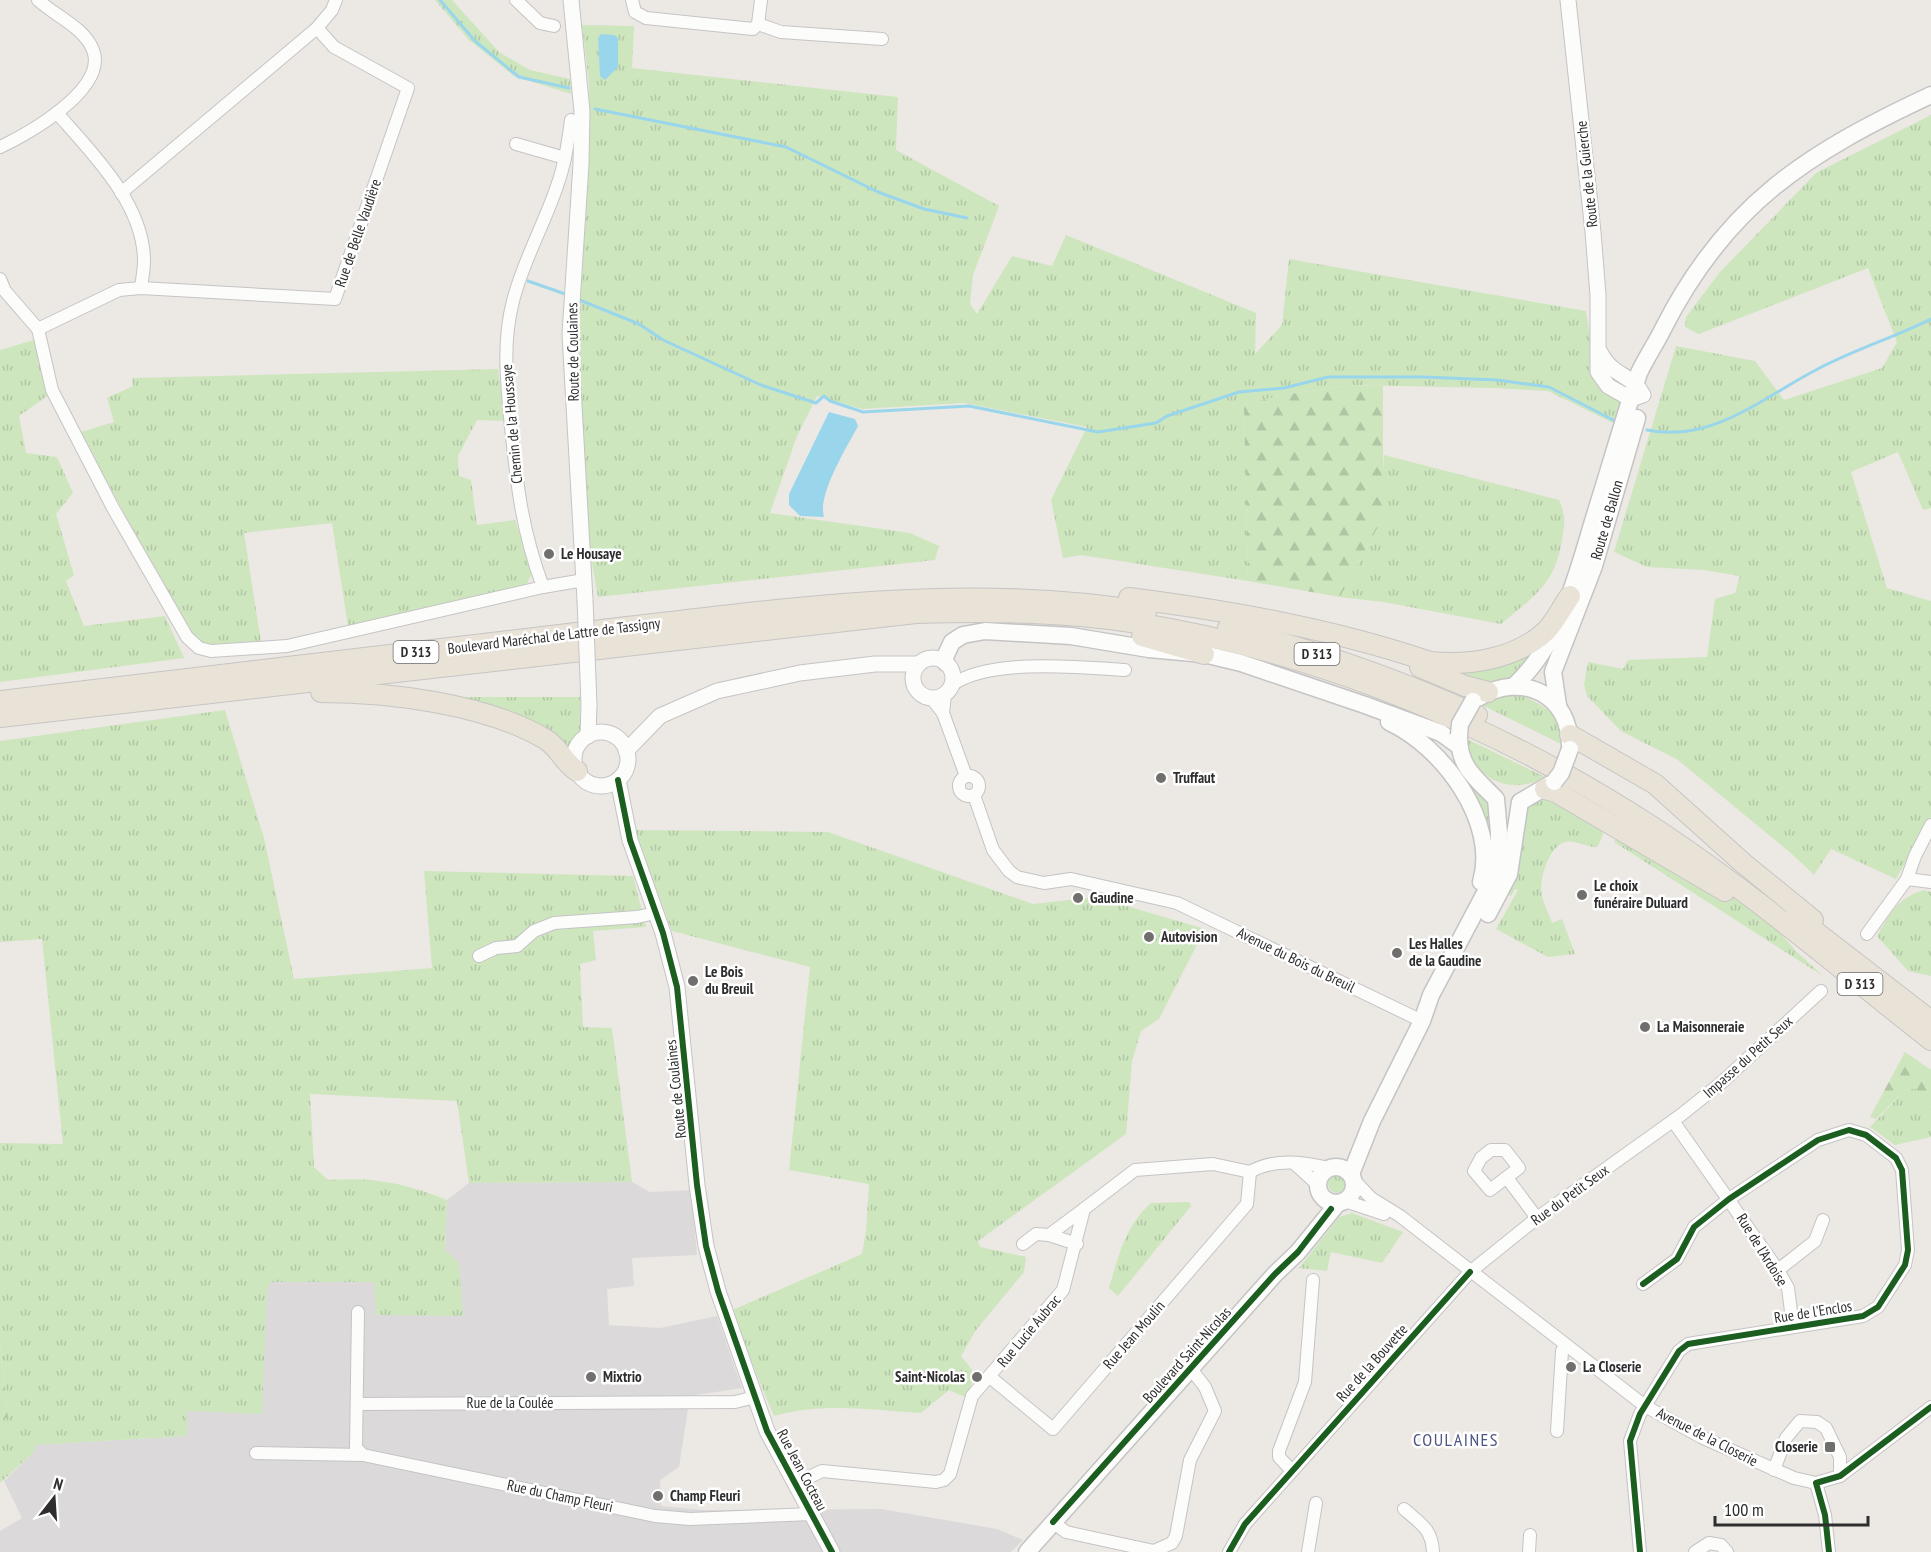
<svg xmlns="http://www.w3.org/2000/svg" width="1931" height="1552" viewBox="0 0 1931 1552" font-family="'PT Sans Narrow',sans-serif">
  <defs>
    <pattern id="grass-tufts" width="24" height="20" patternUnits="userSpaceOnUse" patternTransform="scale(1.5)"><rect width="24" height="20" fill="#cee6be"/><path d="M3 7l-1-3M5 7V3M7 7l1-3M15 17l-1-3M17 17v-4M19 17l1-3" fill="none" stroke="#b1c6a4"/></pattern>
    <pattern id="forest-firs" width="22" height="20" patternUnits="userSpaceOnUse" patternTransform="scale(1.5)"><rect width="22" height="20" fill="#cee6be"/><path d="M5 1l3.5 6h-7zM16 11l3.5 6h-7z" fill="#b1c6a4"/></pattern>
  </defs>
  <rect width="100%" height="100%" fill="#ece8e4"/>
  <!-- industrial -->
  <polygon fill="#dcd9db" points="632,1182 650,1192 691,1190 697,1255 632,1258 634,1286 607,1289 609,1325 660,1328 717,1316 742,1388 690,1396 679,1467 660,1480 661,1506 702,1510 881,1509 997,1529 1023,1540 1011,1552 0,1552 0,1531 22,1518 4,1481 35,1451 34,1445 187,1436 187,1411 267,1293 269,1282 374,1282 445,1250 447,1200 469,1183"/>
  <!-- grass -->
  <g fill="url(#grass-tufts)">
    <polygon points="435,0 452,0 499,52 530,70 570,79 571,94 514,76 469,40"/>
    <polygon points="582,25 634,26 632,68 898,97 896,150 999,206 973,275 970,304 977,314 1012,256 1052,266 1066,235 1256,313 1255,354 1282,325 1289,259 1586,311 1591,343 1613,395 1621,402 1622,410 1617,425 1548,391 1493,388 1351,385 1283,395 1244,405 1248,581 1081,555 1063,558 1051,500 1087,427 964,403 862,409 817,396 797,436 770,513 910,533 939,546 935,560 598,597 587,535 578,345 590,145 589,83"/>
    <polygon points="1931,115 1931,508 1923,510 1898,452 1851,472 1887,588 1931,601 1931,817 1896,879 1831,849 1814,875 1793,855 1678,760 1621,731 1587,696 1584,685 1588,662 1623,669 1628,660 1707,657 1715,599 1735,593 1740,576 1703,570 1647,567 1614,552 1676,346 1755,361 1784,400 1882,368 1897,342 1868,268 1699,334 1685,327 1686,317 1720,272 1816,173"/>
    <polygon points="37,339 50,394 19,416 26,453 57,457 73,493 56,514 74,575 66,581 84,626 165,616 184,658 0,682 0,350"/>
    <polygon points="498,369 505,421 477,420 458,456 459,476 471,480 477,525 515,520 533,572 525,587 348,626 332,523 244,533 261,642 206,645 186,630 81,432 114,422 107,398 133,386 132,378"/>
    <path d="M1384 455 1559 500C1566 517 1565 522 1562 540 1555 585 1533 597 1501 624L1383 602 1340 597 1380 523Z"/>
    <polygon points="1527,651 1533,655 1520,676 1486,685 1455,675 1455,667"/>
    <path d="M1515 692C1539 704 1565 712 1561 744L1482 705Z"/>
    <polygon points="423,697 580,697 581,736 571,755 563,749"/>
    <path d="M225 710 264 838 294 979 432 968 424 871 633 876 646 927 593 931 596 960 580 964 583 1027 612 1028 632 1182 469 1183 457 1101 310 1094 314 1167 328 1180C374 1177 405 1183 447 1200L445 1250 459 1263 463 1316 376 1315 374 1282H270L267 1293 262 1414 187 1411V1436L35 1445V1451L0 1483V1418H8L0 1341V1143L63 1144 42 939 0 942V741Z"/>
    <path d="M1467 739 1545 777C1511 797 1471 779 1467 739Z"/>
    <polygon points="1467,780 1489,791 1491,832 1487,831 1464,783"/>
    <path d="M1545 789 1607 825 1598 846 1594 847C1585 846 1574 840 1565 842 1549 846 1538 881 1542 896 1544 905 1549 914 1552 923L1562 919 1575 954 1548 957 1496 929 1518 890 1515 889 1511 896 1507 894 1516 816Z"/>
    <path d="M634 830 828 832 1033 904 1096 897 1205 929 1159 1019 1141 1031 1132 1061 1126 1134 978 1241 980 1247 1026 1257 1024 1272 976 1330 961 1356 972 1370 970 1377 973 1381 965 1397 949 1390 921 1413C871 1410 822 1402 774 1416L730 1311 862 1254 866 1230 869 1184 789 1170 810 967 672 931Z"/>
    <polygon points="1620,832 1731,895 1775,927 1796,951 1823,976 1614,842"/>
    <path d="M1924 890 1931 892V976L1908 971 1877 936C1890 913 1898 898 1924 890Z"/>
    <polygon points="1916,1088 1931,1107 1931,1137 1895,1145 1870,1127 1906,1089"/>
    <circle cx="1337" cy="1184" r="9"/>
    <path d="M1190 1202 1191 1206 1118 1296 1109 1288C1119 1255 1125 1226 1151 1203Z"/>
    <polygon points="1352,1213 1403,1232 1382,1263 1331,1252 1327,1271 1299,1268 1339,1217"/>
  </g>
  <!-- forest -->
  <g fill="url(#forest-firs)">
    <polygon points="1351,385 1383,386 1383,509 1380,523 1340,597 1248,581 1244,405 1283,395"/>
    <polygon points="1905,1052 1931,1070 1931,1107 1916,1089 1906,1089 1876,1119 1870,1117"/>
    <polygon points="0,1341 8,1418 0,1418"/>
  </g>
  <!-- water -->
  <g fill="#99d6ec">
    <polygon points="601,34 614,35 618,38 618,67 605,80 600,76 598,38"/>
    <path d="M829 412 855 419 858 426C847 447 817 495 824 517L800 516 789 505V494Z"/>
  </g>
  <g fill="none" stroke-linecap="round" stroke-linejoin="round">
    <!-- stream -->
    <g stroke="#99d6ec" stroke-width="3">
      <polyline points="440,0 475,41 519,77 569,88"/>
      <polyline points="595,109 786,147 878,192 924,209 967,218"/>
      <polyline points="528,281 568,295"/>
      <polyline points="577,299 639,324 663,340 761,385 816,403 824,396 830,401 863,412 969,406 1098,432 1156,423 1167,416 1239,392 1284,388 1328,377 1423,377 1497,380 1549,387 1617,422"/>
      <path d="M1647 430C1711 443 1761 399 1814 371 1850 351 1893 338 1931 319"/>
    </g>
    <defs>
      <g id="minor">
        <polyline points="516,0 540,23 554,26"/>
        <polyline points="632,0 635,12 646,18 753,29 758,24 761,0"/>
        <polyline points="758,24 781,32 882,39"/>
        <path d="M57 113C92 153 144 204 144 261 144 270 142 279 141 288"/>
        <path d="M571 120C568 142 565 164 557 186 544 225 523 261 513 301 502 343 507 384 511 427 517 486 522 531 543 587L584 580"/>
        <polyline points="516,144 565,158"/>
        <path d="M0 147C29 134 108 88 93 50 84 27 55 16 38 0"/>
        <polyline points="121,193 317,28 332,10 336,0"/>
        <polyline points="0,279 5,291 38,329 52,390 113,508 187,637 199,648 211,651 287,646 543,587"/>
        <polyline points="38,329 119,290 141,288 335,299 408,88 334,47 317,28"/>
        <path d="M952 685C989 658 1080 667 1125 670"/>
        <polyline points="932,699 943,713 966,776"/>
        <polyline points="943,713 945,695"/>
        <circle cx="969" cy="786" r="10"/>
        <polyline points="974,795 993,850 1009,871 1017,877 1044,883 1071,879 1177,903 1422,1021"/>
        <polyline points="1907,879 1931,882"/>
        <polyline points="1867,934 1907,879 1915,856 1931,825"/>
        <polyline points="479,956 496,948 517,946 534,931 554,923 637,917 656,913"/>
        <polyline points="1673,1121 1778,1270 1788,1288 1793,1327"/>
        <polygon points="1491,1150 1505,1150 1519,1168 1490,1190 1474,1171 1481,1158"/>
        <polyline points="1294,1163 1318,1185"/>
        <polyline points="1507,1178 1537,1218"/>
        <polyline points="1354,1180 1371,1198 1400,1216 1645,1406 1701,1437 1794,1478 1816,1483 1840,1476 1931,1407"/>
        <polyline points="1345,1201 1384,1214"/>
        <polyline points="1023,1244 1036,1234 1049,1235"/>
        <polyline points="1077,1244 1049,1235 1084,1209"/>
        <polyline points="1778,1270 1815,1241 1823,1220"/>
        <polyline points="358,1312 356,1448 363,1455 655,1516 690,1519 812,1514"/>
        <polyline points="990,1377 1053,1429 1247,1204 1250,1172"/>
        <polyline points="357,1404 735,1402 755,1397"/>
        <polyline points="1557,1431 1562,1351 1565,1345"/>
        <polyline points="256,1453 363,1455"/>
        <polyline points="1774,1470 1786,1438 1800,1421 1817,1422 1826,1428 1840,1457 1840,1476"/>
        <polyline points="1292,1471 1279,1457 1279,1451 1305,1382 1313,1280"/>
        <polyline points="1816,1483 1825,1515 1829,1552"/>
        <path d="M795 1484 822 1471 936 1482 944 1480 950 1474 972 1396 1063 1290 1084 1209 1135 1170 1213 1164 1250 1172C1274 1158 1303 1162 1329 1168"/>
        <path d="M1404 1509C1421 1524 1432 1529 1433 1552"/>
        <polyline points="1053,1522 1066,1532 1154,1551 1172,1543 1176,1536 1190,1460 1215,1411 1205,1387 1191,1369"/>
        <polyline points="1229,1552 1245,1524 1470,1272 1537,1218 1681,1115 1721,1083 1821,991"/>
        <polyline points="1308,1552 1316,1503"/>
        <polyline points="1529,1552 1530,1535"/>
        <polyline points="1640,1552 1630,1441 1640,1414 1679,1351 1688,1344 1863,1316 1878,1307 1905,1265 1908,1250 1902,1170 1896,1158 1866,1135 1849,1130 1818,1140 1729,1199 1694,1227 1677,1259 1643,1284"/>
        <polyline points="1695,1552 1709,1543 1721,1545 1727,1552"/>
      </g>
      <g id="tertiary">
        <polyline points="571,0 582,111 581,164 570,334 585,600"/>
        <path d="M1568 0 1593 232 1598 295V372L1608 386 1631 399 1643 395C1630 371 1612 379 1598 348"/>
        <circle cx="933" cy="678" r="20"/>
        <circle cx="601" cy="759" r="27"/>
        <polyline points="588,736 589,705"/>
        <polyline points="626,751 660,716 717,691 800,673 875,664 918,664"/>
        <polyline points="618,780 630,840 663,933 677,987 697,1185 706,1246 718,1291 767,1431 832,1552"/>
      </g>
      <g id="secondary">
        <polyline points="946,663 944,659 952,642 963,635 985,631 1071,636 1149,649 1204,654 1241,663 1365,705 1441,733 1459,746"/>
        <path d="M1515 685C1561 642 1576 577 1594 518 1609 470 1623 421 1639 373 1646 358 1655 345 1663 329 1726 204 1807 153 1931 95"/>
        <path d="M1478 698C1522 671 1571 694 1570 748"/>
        <polyline points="1558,705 1553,672 1594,566 1637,418"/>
        <path d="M1389 722C1442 746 1499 822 1481 882"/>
        <polyline points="1488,914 1509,874 1520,802 1554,782"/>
        <circle cx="1336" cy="1185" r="18"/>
        <path d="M1351 1174 1372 1121 1422 1021 1431 995 1493 878 1498 860 1499 833 1496 799C1477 779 1459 768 1459 737"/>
        <polyline points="1027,1552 1275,1274 1298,1252 1338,1203"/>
      </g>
      <g id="trunk">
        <path d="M1129 598C1230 611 1334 629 1430 662 1469 666 1516 659 1546 631 1555 622 1562 607 1570 596"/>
        <path d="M1228 628C1314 650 1397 679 1477 715"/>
        <polyline points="1142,636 1204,654"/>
        <polyline points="1420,667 1465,686 1488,692"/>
        <path d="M321 692C389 692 486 704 545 739 559 747 563 762 577 771"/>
        <path d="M0 701C198 678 395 654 593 631 778 610 961 581 1146 612"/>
        <path d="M0 717 916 613C990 611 1064 611 1137 623 1319 652 1497 726 1651 826 1749 890 1839 968 1931 1040"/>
        <polyline points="1570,735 1655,784 1743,863 1813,920"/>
        <polyline points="1545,789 1556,792 1725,891"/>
        <polyline points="1795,916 1931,1021"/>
      </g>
    </defs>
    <!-- minor casing -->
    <use href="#minor" stroke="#c5c4c5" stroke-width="14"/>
    <!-- tertiary casing -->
    <use href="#tertiary" stroke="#c5c4c5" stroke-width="17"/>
    <!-- secondary casing -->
    <use href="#secondary" stroke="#c5c4c5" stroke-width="19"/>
    <!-- trunk casing -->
    <use href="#trunk" stroke="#c6c5c4" stroke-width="22"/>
    <!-- minor -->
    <use href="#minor" stroke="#fcfcfb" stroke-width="12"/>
    <!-- tertiary -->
    <use href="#tertiary" stroke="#fcfcfb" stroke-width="15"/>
    <!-- secondary -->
    <use href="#secondary" stroke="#fcfcfb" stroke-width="16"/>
    <!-- trunk -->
    <use href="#trunk" stroke="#e9e2d6" stroke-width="20"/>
    <defs>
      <polyline id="tertiary-bridge" points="585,600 589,705"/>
      <g id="secondary-bridge">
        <polyline points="1459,735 1460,724 1473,701"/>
        <polyline points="1554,782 1561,773 1570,749"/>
      </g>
    </defs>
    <!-- tertiary-bridge casing -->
    <use href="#tertiary-bridge" stroke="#c5c4c5" stroke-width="17" stroke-linecap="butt"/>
    <!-- secondary-bridge casing -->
    <use href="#secondary-bridge" stroke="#c5c4c5" stroke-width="19" stroke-linecap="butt"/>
    <!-- tertiary-bridge -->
    <use href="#tertiary-bridge" stroke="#fcfcfb" stroke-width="15"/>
    <!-- secondary-bridge -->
    <use href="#secondary-bridge" stroke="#fcfcfb" stroke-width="16"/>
    <defs>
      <g id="cycleway">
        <polyline points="618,780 630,840 663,933 677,987 697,1185 706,1246 718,1291 767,1431 832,1552"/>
        <polyline points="1053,1522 1275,1274 1298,1252 1331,1209"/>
        <polyline points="1229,1552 1245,1524 1470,1272"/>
        <polyline points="1640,1552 1630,1441 1640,1414 1679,1351 1688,1344 1863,1316 1878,1307 1905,1265 1908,1250 1902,1170 1896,1158 1866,1135 1849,1130 1818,1140 1729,1199 1694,1227 1677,1259 1643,1284"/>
        <polyline points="1829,1552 1825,1515 1816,1483 1840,1476 1931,1407"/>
      </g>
    </defs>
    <!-- cycleway casing -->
    <use href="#cycleway" stroke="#fff" stroke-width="10"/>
    <!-- cycleway -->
    <use href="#cycleway" stroke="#1b5e20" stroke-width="6"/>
  </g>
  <!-- markers -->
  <g fill="#706f6e" stroke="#fff" stroke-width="2">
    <circle cx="549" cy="554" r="6"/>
    <circle cx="1161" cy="778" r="6"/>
    <circle cx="1582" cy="895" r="6"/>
    <circle cx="1078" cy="898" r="6"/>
    <circle cx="1149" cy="937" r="6"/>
    <circle cx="1397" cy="953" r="6"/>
    <circle cx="693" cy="981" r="6"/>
    <circle cx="1645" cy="1027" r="6"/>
    <circle cx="1571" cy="1367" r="6"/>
    <circle cx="591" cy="1377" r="6"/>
    <circle cx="977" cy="1377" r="6"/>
    <rect x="1824" y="1441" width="12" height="12" rx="3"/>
    <circle cx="658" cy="1496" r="6"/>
  </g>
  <g text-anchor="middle" stroke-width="5" stroke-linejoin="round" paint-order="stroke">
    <!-- shield labels -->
    <g fill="#fff" stroke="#6d6d6d" stroke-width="1.5">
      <rect x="393.5" y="641" width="45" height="22" rx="4.5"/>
      <rect x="1294.5" y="643" width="45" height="22" rx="4.5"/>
      <rect x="1837.5" y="973" width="45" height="22" rx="4.5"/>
    </g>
    <g font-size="14" font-weight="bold" fill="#2e2e2e">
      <text x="416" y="657">D 313</text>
      <text x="1317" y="659">D 313</text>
      <text x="1860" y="989">D 313</text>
    </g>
    <!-- street labels -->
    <g font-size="15" fill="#2e2e2e" stroke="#fff">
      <text transform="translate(1587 174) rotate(-96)" y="5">Route de la Guierche</text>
      <text transform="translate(358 233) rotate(-71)" y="5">Rue de Belle Vaudière</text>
      <text transform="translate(573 352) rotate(-91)" y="5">Route de Coulaines</text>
      <text transform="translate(512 424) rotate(-95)" y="5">Chemin de la Houssaye</text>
      <text transform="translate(1607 520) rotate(-74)" y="5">Route de Ballon</text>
      <text transform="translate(554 636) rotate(-7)" y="5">Boulevard Maréchal de Lattre de Tassigny</text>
      <text transform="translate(1296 960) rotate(26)" y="5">Avenue du Bois du Breuil</text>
      <text transform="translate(1748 1057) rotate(-42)" y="5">Impasse du Petit Seux</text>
      <text transform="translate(676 1089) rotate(-96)" y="5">Route de Coulaines</text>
      <text transform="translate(1570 1195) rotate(-36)" y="5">Rue du Petit Seux</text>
      <text transform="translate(1762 1250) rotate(58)" y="5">Rue de l'Ardoise</text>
      <text transform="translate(1813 1312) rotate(-9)" y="5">Rue de l'Enclos</text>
      <text transform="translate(1029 1331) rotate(-50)" y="5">Rue Lucie Aubrac</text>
      <text transform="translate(1134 1335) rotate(-49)" y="5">Rue Jean Moulin</text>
      <text transform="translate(1187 1355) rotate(-48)" y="5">Boulevard Saint-Nicolas</text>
      <text transform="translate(1372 1363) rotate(-48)" y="5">Rue de la Bouvette</text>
      <text x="510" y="1408">Rue de la Coulée</text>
      <text transform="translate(1707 1437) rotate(27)" y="5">Avenue de la Closerie</text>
      <text transform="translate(802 1470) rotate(62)" y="5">Rue Jean Cocteau</text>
      <text transform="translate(560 1496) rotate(12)" y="5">Rue du Champ Fleuri</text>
    </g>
    <!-- poi labels -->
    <g font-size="15" font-weight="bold" fill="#2e2e2e" stroke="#fff" text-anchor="start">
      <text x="561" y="559">Le Housaye</text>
      <text x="1173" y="783">Truffaut</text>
      <text x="1594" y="891">Le choix<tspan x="1594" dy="17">funéraire Duluard</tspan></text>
      <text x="1090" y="903">Gaudine</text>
      <text x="1161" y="942">Autovision</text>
      <text x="1409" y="949">Les Halles<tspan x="1409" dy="17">de la Gaudine</tspan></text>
      <text x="705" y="977">Le Bois<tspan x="705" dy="17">du Breuil</tspan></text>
      <text x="1657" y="1032">La Maisonneraie</text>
      <text x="1583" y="1372">La Closerie</text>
      <text x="603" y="1382">Mixtrio</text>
      <text x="965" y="1382" text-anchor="end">Saint-Nicolas</text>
      <text x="1818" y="1452" text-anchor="end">Closerie</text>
      <text x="670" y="1501">Champ Fleuri</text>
    </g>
    <!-- quarter labels -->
    <g font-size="18" letter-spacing="1.5" fill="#4d5680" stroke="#fff">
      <text x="1456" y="1446">COULAINES</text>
    </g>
  </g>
  <!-- north arrow -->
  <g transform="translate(54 1498) rotate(17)" stroke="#ffffff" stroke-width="4.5" paint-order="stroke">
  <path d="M0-4.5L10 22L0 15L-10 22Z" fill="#2e2e2e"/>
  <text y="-9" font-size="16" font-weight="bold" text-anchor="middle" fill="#2e2e2e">N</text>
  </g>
  <!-- scale -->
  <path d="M1715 1516v9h153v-9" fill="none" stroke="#2e2e2e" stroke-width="3"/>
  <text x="1724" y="1516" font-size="18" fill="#2e2e2e" stroke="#ffffff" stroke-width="4.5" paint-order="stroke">100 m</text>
</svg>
